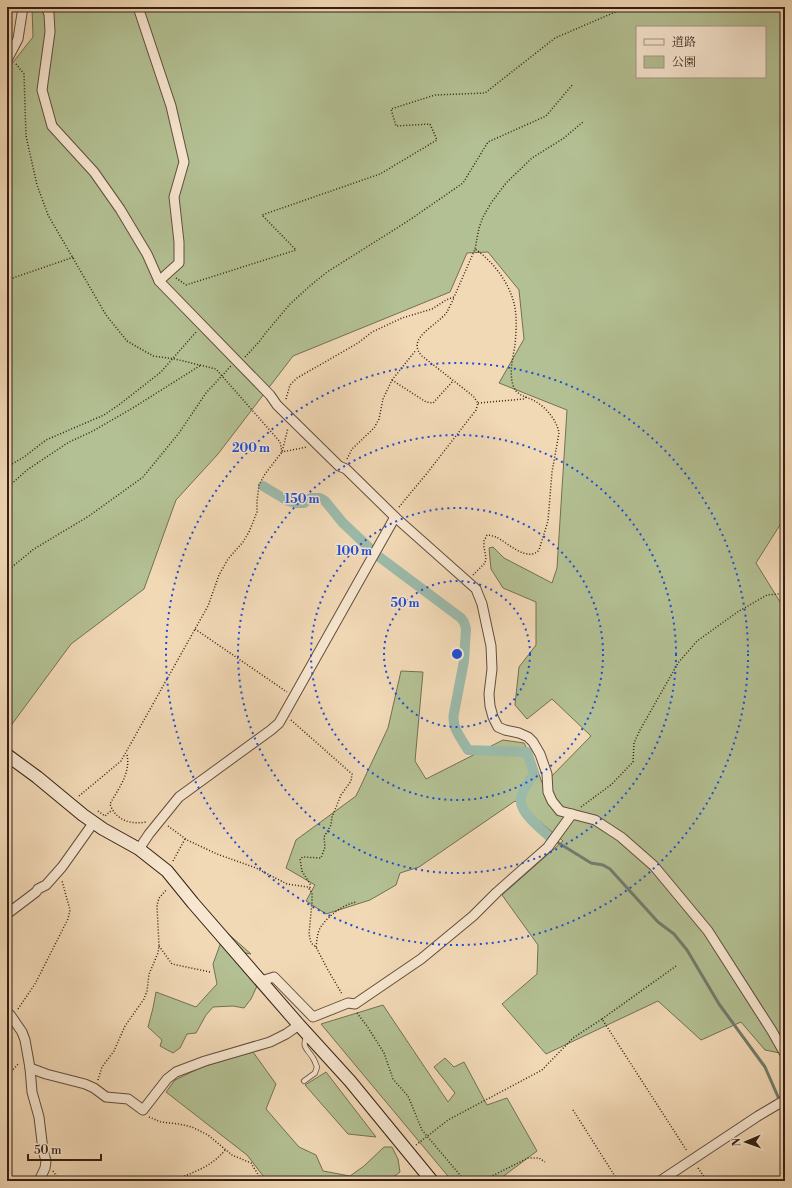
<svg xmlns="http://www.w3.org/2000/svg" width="792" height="1188" viewBox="0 0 792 1188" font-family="'Libre Bodoni','Noto Serif JP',serif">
  <rect width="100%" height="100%" fill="#f2d9b6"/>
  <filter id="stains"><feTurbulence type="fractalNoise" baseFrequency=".005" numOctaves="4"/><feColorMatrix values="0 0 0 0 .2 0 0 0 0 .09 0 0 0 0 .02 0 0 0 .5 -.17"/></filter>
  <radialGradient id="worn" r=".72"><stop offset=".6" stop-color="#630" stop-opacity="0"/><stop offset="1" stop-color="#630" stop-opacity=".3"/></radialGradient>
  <!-- green -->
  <g fill="#b3c093" stroke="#737054" fill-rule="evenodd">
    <path d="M32 7H785V517L756 563 785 610V1054L765 1050 741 1022 701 1040 658 1001 546 1054 502 1004 537 974 538 945 502 895 563 841 515 801 419 867 400 873 396 885 370 900 326 914 306 901 315 885 286 868 296 840 356 796 388 728 401 671 423 672 415 761 426 779 503 740 524 743 535 764 543 785 591 736 552 699 527 719 515 705 519 667 536 645V602L503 588 491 569 489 548 493 547 504 558 552 583 557 568 567 410 499 383 524 339 519 290 488 252 467 253 450 292 293 356 218 454 176 500 144 589 71 644 7 731V67L10 66 33 37ZM637 27H765V77H637Z"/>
    <polygon points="225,931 251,954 239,952 236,962 257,986 251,999 244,1008 233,1006 213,1007 206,1015 196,1033 187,1034 180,1048 173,1053 160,1046 162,1040 148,1027 153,1008 156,992 196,1007 217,984 213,964"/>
    <polygon points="383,1005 448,1102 455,1093 434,1067 445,1058 454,1067 464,1062 487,1105 507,1098 537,1151 497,1181 452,1181 321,1024"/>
    <polygon points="253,1052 276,1084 266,1109 299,1147 316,1155 323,1171 350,1176 364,1166 384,1147 392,1147 398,1159 400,1172 388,1181 267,1181 247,1155 166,1092 175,1080 202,1067"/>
    <polygon points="326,1072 376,1137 348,1134 305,1085"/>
  </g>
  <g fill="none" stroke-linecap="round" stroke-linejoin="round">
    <!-- stream -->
    <g stroke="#727c6e" stroke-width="3">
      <polyline points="557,842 591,863 603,865 610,869 658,922 674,934 687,950 719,1004 765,1067 779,1099"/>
      <polyline points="782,1108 785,1116"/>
    </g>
    <!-- canal -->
    <path stroke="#9cbaaa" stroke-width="10" d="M263 486 288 501 296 503H304L311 498H320L325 501 343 523 378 556 461 618 464 622 466 629 464 661 454 713C451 727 461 738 468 750L527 752 534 773C530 779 522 791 521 798 518 812 542 829 551 838"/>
    <defs>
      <path id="lane" d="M304 1081 315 1073 317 1067C316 1065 315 1061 313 1058 307 1048 301 1048 307 1035"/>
      <g id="street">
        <polyline points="46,7 49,14 50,32 42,90 52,126 94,172 120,209 147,254 159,281 270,395 277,405 339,466 346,469 395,517 476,589 482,604 491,646 492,669 489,694 490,706 493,717 498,727 505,730 519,733 528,737 533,742 540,754 547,774 548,792 552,801 560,811 595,820 621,837 654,866 708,931 772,1031 785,1054"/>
        <polyline points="138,7 171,106 184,162 174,197 179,242 179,263 159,281"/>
        <polyline points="7,60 18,39 23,7"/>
        <polyline points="139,849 149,834 179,797 271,730 279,723 395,517"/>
        <polyline points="7,914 36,892 38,889 46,885 62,867 94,822"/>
        <polyline points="261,981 274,977 313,1017 348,1003 355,1004 421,959 473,916 497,892 548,847 572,814"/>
        <polyline points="7,1012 11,1016 22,1032 25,1040 30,1068 32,1092 39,1117 43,1150 46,1161 45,1168 39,1181"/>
        <polyline points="30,1068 46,1074 85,1084 94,1088 106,1097 128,1099 143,1110 167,1079 176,1072 205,1061 270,1042 286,1034 299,1025"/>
        <polyline points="660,1181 758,1116 785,1100"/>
      </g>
      <polyline id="secondary" points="7,755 37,777 83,815 103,829 139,849 167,871 193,903 299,1025 350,1081 432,1181"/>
    </defs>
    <!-- lane casing -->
    <use href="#lane" stroke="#634e3c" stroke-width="6"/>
    <!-- street casing -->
    <use href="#street" stroke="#634e3c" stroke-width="11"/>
    <!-- secondary casing -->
    <use href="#secondary" stroke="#331f14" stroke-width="14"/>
    <!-- path -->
    <g stroke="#331f14" stroke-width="1.5" stroke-dasharray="1 2" stroke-linecap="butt">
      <polyline points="16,64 24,74 26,136 37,185 48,215 106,315 127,341 153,356 175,359 216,369 280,442 282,452 307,447"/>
      <polyline points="176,278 186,285 296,250 262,215 380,174 437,140 430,124 396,126 391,109 435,95 485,93 555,38 627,7"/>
      <polyline points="7,280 74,257"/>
      <polyline points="245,357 259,342 264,335 290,304 311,285 327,272 408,221 463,183 488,142 546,116 573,84"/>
      <polyline points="392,380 426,402 433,403 453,381"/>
      <polyline points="286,399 290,385 297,378 358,343 372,332 402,318 432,309 446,300 454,297 475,249 479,228 483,217 491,203 506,183 532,158 564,138 584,121"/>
      <polyline points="478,403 524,399 526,397"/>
      <polyline points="347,459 352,449 374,428 379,419 383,399 392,380 416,350"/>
      <polyline points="7,467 24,457 46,440 104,415 120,404 161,372 196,332"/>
      <polyline points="7,488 27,470 69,442 93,431 136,406 201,365"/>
      <path d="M399 507 428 472 476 410 478 403 473 396 422 356C405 338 437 326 447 312 449 308 452 302 454 298"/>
      <polyline points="7,571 34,549 89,516 143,477 179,433 206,393 231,366"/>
      <path d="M473 575 485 563 486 558 484 547V541L487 535C490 535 493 536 496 537 507 542 527 563 539 550L548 521 552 472 559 433C557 420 545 406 533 400 524 396 516 395 513 385 509 372 513 357 515 345 516 333 517 320 515 308 511 285 494 262 475 249"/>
      <polyline points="195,629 287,692"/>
      <polyline points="291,720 352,774 351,781 341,795 332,817 331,825 324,837 325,847 321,858 303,857 300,859 302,871 310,884 310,890"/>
      <path d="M127 755C131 773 118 789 110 804 115 820 131 825 146 822"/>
      <polyline points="79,796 121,761 208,606 219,575 228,559 243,542 249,532 257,512 257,501 259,485 265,474 282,452 288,428"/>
      <polyline points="581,807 612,784 630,765 633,762 634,743 640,730 678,663 697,641 739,611 767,595 778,594 785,600"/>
      <polyline points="98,811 105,816 112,810"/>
      <polyline points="168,826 187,840 217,854 256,868 287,884 308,887 312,893 312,902 309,934 311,943 316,947 328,970 342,994"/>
      <polyline points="173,861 185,839"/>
      <polyline points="159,946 172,964 210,972"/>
      <path d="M316 947C317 941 317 934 320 928 328 916 342 905 356 902"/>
      <polyline points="18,1009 35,984 68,919 70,910 62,881"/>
      <polyline points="357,1013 367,1026 384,1053 393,1079 408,1096 422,1130 465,1181"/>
      <polyline points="602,1019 676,966"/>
      <polyline points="7,1076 19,1063"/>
      <polyline points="98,1080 102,1067 114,1051 125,1026 144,999 147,991 149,974 158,953 159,946 157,905 159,898 167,889"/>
      <polyline points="573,1110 618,1181"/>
      <polyline points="149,1117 161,1122 179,1124 192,1127 208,1135 232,1155 251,1163 262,1181"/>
      <polyline points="416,1145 448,1120 542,1070 573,1038 602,1019 687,1151"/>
      <polyline points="698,1168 707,1181"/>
      <polyline points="53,1171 60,1181"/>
      <path d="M170 1181C190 1174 212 1167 225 1150"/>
      <polyline points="482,1181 528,1158 539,1158 545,1162"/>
    </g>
    <!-- lane -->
    <use href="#lane" stroke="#f7e6d0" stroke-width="4.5"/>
    <!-- street -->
    <use href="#street" stroke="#f7e6d0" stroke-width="9"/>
    <!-- secondary -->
    <use href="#secondary" stroke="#f7e6d0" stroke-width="12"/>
  </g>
  <!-- distance rings -->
  <g fill="none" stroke="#1d4ed8" stroke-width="2" stroke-dasharray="2 4">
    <circle cx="457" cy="654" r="73"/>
    <circle cx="457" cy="654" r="146"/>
    <circle cx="457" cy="654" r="219"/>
    <circle cx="457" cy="654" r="291"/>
  </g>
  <circle cx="457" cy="654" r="6" fill="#1d4ed8" stroke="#f7e6d0" stroke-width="2"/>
  <g font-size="12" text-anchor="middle" font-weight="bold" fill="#1d4ed8" stroke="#f7e6d0" stroke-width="3" stroke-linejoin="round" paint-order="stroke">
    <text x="251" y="452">200 m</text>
    <text x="302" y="503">150 m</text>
    <text x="354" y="555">100 m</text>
    <text x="405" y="607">50 m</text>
  </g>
  <!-- margin -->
  <rect width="792" height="1188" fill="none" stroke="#f2d9b6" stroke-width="24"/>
  <rect x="8" y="8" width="776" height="1172" fill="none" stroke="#331f14" stroke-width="2"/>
  <rect x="12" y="12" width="768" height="1164" fill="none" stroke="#331f14"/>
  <!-- legend -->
  <rect x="636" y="26" width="130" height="52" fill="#f7e6d0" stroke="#a99685"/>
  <rect x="644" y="39" width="20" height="6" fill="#f7e6d0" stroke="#a99685"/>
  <text x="672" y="46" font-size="12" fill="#331f14">道路</text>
  <rect x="644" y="56" width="20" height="12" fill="#b3c093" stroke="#a99685"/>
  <text x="672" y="66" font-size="12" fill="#331f14">公園</text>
  <!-- north arrow -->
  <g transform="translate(746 1142) rotate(268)" stroke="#f7e6d0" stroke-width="3" paint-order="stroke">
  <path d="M0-3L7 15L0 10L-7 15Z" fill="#331f14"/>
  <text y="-6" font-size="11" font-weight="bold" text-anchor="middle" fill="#331f14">N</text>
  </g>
  <!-- scale -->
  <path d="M28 1154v6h73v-6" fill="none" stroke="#331f14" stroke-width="2"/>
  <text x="34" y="1154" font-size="12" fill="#331f14" stroke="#f7e6d0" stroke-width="3" paint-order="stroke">50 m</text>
  <rect width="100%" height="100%" filter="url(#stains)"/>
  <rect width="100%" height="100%" fill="url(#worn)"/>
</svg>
